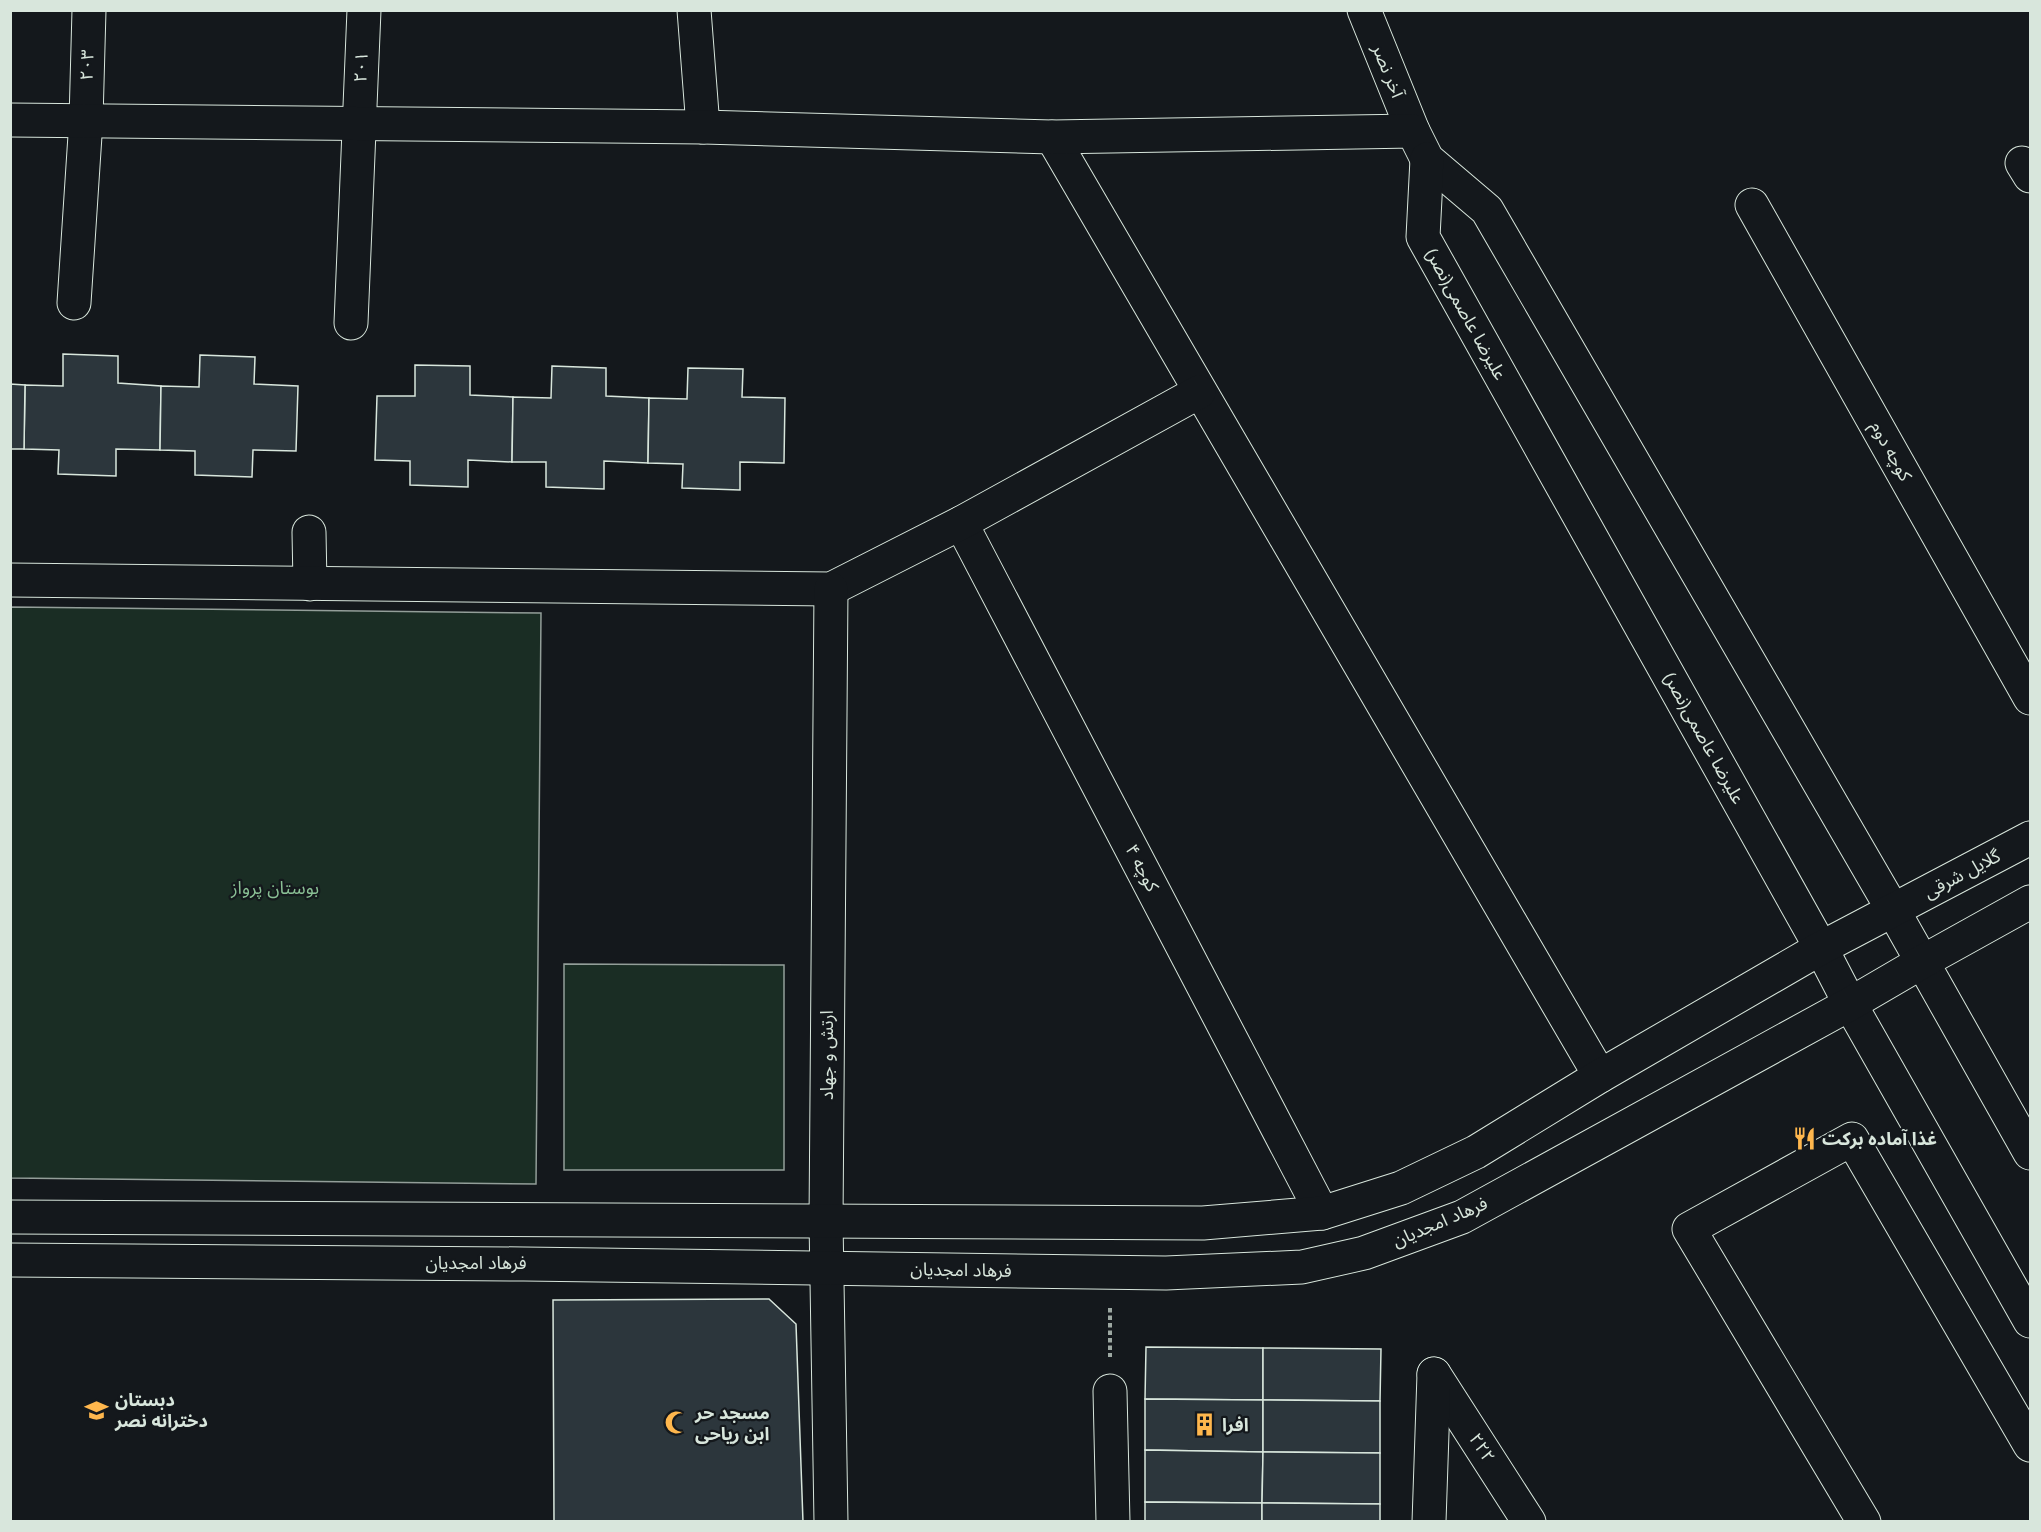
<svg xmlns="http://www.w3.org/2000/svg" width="2041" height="1532" viewBox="0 0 2041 1532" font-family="'PT Sans','Noto Sans Arabic',sans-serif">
  <rect width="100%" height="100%" fill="#14181c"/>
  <!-- green -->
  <g fill="#1a2d24" stroke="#939e99" stroke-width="1.5">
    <polygon points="11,607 541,613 536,1184 11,1178"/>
    <polygon points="564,964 784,965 784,1170 564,1170"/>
  </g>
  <!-- building -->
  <g fill="#2c363c" stroke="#d8e6dc" stroke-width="1.5">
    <polygon points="63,354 118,356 118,383 161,386 160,450 116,449 116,476 58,474 59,450 24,449 25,385 63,386"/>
    <polygon points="200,355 255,357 254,384 298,386 296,451 253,450 252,477 195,475 195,451 160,450 161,386 199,387"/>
    <polygon points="415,365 470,366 470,395 513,397 512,462 468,460 468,487 410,485 410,461 375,460 377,396 415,396"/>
    <polygon points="552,366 606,368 606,396 649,398 648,463 604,461 604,489 546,487 546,462 512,462 513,397 551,398"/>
    <polygon points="688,368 743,369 742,397 785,398 784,463 740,462 740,490 682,488 683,464 648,463 649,398 687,399"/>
    <polygon points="10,384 25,385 24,449 10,449"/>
    <polygon points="769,1299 796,1324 803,1522 554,1522 553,1300"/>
    <polygon points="1146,1347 1263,1348 1263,1400 1145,1399"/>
    <polygon points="1263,1348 1381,1349 1380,1401 1263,1400"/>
    <polygon points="1145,1399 1263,1400 1263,1452 1145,1450"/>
    <polygon points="1263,1400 1380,1401 1380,1453 1263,1452"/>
    <polygon points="1145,1450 1263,1452 1262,1503 1145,1502"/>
    <polygon points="1263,1452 1380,1453 1380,1504 1262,1503"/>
    <polygon points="1145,1502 1262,1503 1262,1522 1145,1522"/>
    <polygon points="1262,1503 1380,1504 1380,1522 1262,1522"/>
  </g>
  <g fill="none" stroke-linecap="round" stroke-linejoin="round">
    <defs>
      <g id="street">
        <polyline points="1364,10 1413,131"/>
        <polyline points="1052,137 1600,1076"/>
        <polyline points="2022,163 2030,176"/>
        <polyline points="1752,205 2030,698"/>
        <polyline points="74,303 86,120 89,10"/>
        <polyline points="351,323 364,10"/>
        <polyline points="961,523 1322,1213"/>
        <polyline points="309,532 310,584"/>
        <polyline points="10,580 831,589 961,523 1199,392"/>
        <polyline points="1434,1374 1529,1522"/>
        <polyline points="1110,1391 1113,1522"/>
        <polyline points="831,1522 826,1221 831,589"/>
        <polyline points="1429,1522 1434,1374"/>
        <polyline points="1864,1522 1689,1229 1852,1139 2030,1445"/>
      </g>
      <g id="secondary">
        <polyline points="694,10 703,127"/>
        <polyline points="10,120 703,127 1052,137 1413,131 1427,159 1487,210 1893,910 2030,1153"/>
        <polyline points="1427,159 1423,237 1821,948 1850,1004 2030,1321"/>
        <polyline points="10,1217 1203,1223 1322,1213 1401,1188 1476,1152 1600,1076 1821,948 2030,838"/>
        <polyline points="10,1260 524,1264 1166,1273 1302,1267 1364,1253 1462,1217 1850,1004 1922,962 2030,902"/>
      </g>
    </defs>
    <!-- street casing -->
    <use href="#street" stroke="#d8e6dc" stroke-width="35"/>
    <!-- secondary casing -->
    <use href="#secondary" stroke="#d8e6dc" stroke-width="35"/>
    <!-- path -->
    <polyline stroke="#9da8a2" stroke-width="4" stroke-dasharray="4.5 3" stroke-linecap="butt" points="1110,1308 1110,1357"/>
    <!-- street -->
    <use href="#street" stroke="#14181c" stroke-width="33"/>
    <!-- secondary -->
    <use href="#secondary" stroke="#14181c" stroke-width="33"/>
  </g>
  <!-- icons -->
  <defs>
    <symbol id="restaurant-bare" viewBox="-9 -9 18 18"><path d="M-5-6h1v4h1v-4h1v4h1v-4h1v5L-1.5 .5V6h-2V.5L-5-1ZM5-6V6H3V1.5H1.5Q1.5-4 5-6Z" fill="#ffb74d" stroke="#14181c" stroke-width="2.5" paint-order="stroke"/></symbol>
    <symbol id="school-bare" viewBox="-9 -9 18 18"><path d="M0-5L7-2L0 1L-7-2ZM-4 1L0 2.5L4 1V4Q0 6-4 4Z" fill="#ffb74d" stroke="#14181c" stroke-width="2.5" paint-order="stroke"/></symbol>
    <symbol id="mosque-bare" viewBox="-9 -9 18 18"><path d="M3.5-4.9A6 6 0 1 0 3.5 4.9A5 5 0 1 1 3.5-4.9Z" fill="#ffb74d" stroke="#14181c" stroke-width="2.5" paint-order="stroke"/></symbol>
    <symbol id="building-bare" viewBox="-9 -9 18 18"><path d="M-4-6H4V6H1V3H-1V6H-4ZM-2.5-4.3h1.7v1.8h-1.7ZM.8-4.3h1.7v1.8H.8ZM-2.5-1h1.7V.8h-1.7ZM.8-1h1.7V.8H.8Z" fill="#ffb74d" stroke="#14181c" stroke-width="2.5" paint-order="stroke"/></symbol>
  </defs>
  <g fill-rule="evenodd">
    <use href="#restaurant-bare" x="1788" y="1122" width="33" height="33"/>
    <use href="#school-bare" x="80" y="1394" width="33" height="33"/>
    <use href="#mosque-bare" x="660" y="1406" width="33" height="33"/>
    <use href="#building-bare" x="1188" y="1408" width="33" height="33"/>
  </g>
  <g text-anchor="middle" stroke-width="4.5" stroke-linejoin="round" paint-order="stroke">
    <!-- street labels -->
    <g font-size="18" fill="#d8e6dc" stroke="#14181c">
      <text transform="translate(87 65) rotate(-88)" y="6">۲۰۳</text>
      <text transform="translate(361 67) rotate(-87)" y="6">۲۰۱</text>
      <text transform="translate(1388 71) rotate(68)" y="6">آخر نصر</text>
      <text transform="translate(1466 314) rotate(61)" y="6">علیرضا عاصمی(نصر)</text>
      <text transform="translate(1891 451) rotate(61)" y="6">کوچه دوم</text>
      <text transform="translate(1704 738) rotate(61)" y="6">علیرضا عاصمی(نصر)</text>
      <text transform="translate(1142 868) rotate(62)" y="6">کوچه ۴</text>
      <text transform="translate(1962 874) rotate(-28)" y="6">گلایل شرقی</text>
      <text transform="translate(827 1055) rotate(-90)" y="6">ارتش و جهاد</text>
      <text transform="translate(1440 1222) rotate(-23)" y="6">فرهاد امجدیان</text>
      <text x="476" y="1269">فرهاد امجدیان</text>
      <text transform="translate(961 1270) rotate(1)" y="6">فرهاد امجدیان</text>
      <text transform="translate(1482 1448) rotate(57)" y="6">۲۲۲</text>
    </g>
    <!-- park labels -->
    <g font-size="18" fill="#8ac095" stroke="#14181c">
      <text x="275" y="894">بوستان پرواز</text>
    </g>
    <!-- poi labels -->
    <g font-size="18" font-weight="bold" fill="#d8e6dc" stroke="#14181c" text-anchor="start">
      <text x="1822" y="1145">غذا آماده برکت</text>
      <text x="115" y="1406">دبستان<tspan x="115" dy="21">دخترانه نصر</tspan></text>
      <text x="695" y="1419">مسجد حر<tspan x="695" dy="21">ابن ریاحی</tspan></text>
      <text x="1222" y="1431">افرا</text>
    </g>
  </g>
  <!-- border -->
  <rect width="2041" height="1532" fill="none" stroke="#d8e6dc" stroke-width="24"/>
</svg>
